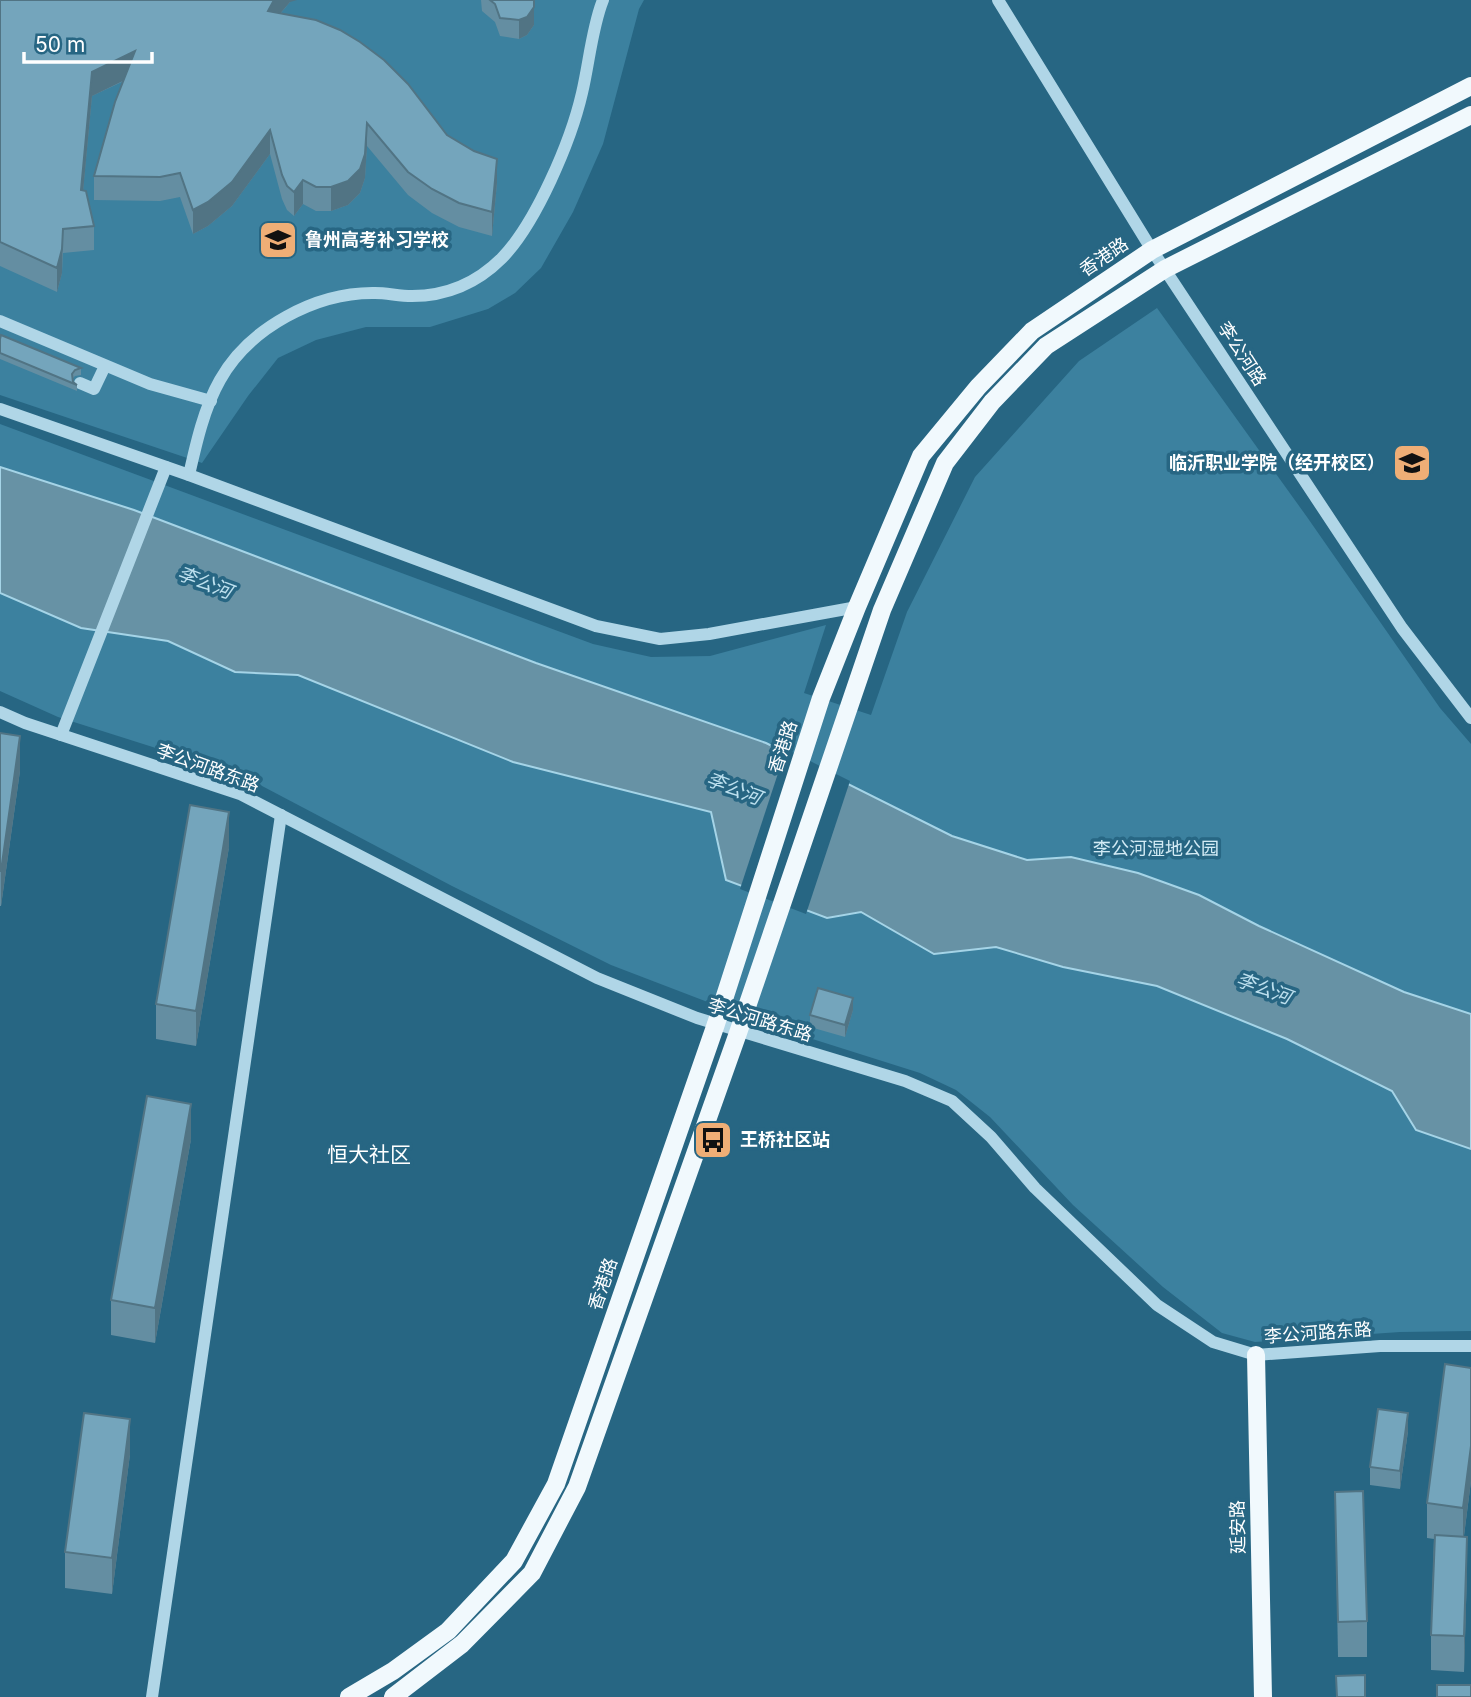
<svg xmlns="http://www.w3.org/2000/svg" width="1471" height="1697" viewBox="0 0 1471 1697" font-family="Inter,'Noto Sans SC',sans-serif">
  <rect width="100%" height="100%" fill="#276683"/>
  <!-- green -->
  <g fill="#3c819f">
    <polygon points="0,0 644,0 639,9 603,144 573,212 541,268 515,293 488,309 430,327 366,327 316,340 278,358 248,396 202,463 0,395"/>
    <polygon points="1157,308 1307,517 1440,708 1471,744 1471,1331 1400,1332 1255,1342 1222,1333 1163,1287 1073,1205 990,1117 956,1090 920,1073 765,1024 611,965 452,886 241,775 58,717 0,691 0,424 593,644 651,657 710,656 826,625 804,693 871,715 907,612 975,477 1079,361"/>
  </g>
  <!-- water -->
  <polygon fill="#6792a5" stroke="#a5d4e7" stroke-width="2" points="0,467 134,510 536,663 766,743 952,836 1027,860 1071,857 1138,873 1199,895 1259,926 1404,992 1471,1014 1471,1149 1416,1130 1392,1091 1287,1039 1157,986 1063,967 996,947 934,954 861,912 827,918 726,880 711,812 513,762 298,675 235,672 168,641 81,628 0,593"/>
  <!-- pier -->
  <polygon fill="#276683" points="786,749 850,781 806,914 740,889"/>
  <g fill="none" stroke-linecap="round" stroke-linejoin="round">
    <!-- minor -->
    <g stroke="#b0d6e7" stroke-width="12">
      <polyline points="998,0 1152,250 1402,628 1471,718"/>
      <polyline points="0,321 150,384 211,401"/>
      <polyline points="80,383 94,389 105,366"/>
      <polyline points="0,409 189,475 596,626 660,639 709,634 857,607"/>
      <path d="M189 475C196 444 204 408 220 380 249 328 316 292 375 293 387 293 399 296 412 296 446 296 477 283 502 258 536 223 571 141 582 93 589 64 592 27 603 0"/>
      <polyline points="0,712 25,723 240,794 597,978 697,1018 905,1081 952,1101 991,1137 1035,1188 1157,1305 1213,1342 1256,1355 1380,1346 1471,1346"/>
      <polyline points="61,735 166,467"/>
      <polyline points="152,1697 281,815"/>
    </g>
    <!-- major -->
    <g stroke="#f1f9fd" stroke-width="18">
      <polyline points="1256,1355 1263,1697"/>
      <polyline points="349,1697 393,1671 448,1631 514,1561 556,1484 716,1024 821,698 857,607 921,456 978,387 1032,331 1152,250 1471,86"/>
      <polyline points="393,1697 462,1644 532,1573 577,1487 738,1033 882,610 945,463 992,402 1046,346 1165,269 1471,115"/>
    </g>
  </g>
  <!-- wall -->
  <g fill="#648ea2">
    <polygon points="0,0 290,2 281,13 447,135 497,183 492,236 459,227 432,213 408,195 367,146 365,178 360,193 348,205 331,211 316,211 303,204 294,216 287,210 282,199 270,154 232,206 208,226 193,234 180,197 160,201 94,200 94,176 124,81 92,96 83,191 94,226 94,250 63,253 62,273 57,292 0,266"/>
    <polygon points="481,0 534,0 534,25 527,35 519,39 500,36 495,22 482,11"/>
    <polygon points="0,339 81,368 81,375 75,376 72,379 73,382 77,385 77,391 0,359"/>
    <polygon points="0,733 20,771 1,906 0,906"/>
    <polygon points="229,847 196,1046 156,1039 156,1004"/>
    <polygon points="853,1010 845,1037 810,1027 810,1015"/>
    <polygon points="191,1139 155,1343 111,1335 111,1300"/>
    <polygon points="1471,1368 1471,1481 1464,1536 1467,1572 1464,1672 1431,1670 1431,1635 1434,1539 1427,1538 1427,1503"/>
    <polygon points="1408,1431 1400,1489 1370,1485 1370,1467"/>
    <polygon points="130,1454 112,1594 65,1588 65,1552"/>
    <polygon points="1335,1492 1367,1621 1367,1657 1338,1657"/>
  </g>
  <!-- shaded-wall -->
  <g fill="#517484">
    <polygon points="274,0 297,0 290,2 279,15 268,11"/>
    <polygon points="534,0 534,25 527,35 519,39 519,20"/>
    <polygon points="135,51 135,75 92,96 81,214 81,190 92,72"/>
    <polygon points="367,123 367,146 365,178 360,193 348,205 331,211 331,187"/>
    <polygon points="270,130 270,154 232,206 208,226 193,234 193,210"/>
    <polygon points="497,159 497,183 492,236 492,212"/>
    <polygon points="303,180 303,204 294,216 294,192"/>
    <polygon points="63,229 62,273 57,292 57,268"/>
    <polygon points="20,736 20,771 1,906 1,871"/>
    <polygon points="229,812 229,847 196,1046 196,1011"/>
    <polygon points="853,998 853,1010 845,1037 845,1025"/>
    <polygon points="191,1104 191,1139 155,1343 155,1308"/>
    <polygon points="1408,1413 1408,1431 1400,1489 1400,1471"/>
    <polygon points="130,1419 130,1454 112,1594 112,1558"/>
    <polygon points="1471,1446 1471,1481 1463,1543 1463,1508"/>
    <polygon points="1467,1537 1467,1572 1464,1672 1464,1636"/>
  </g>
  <!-- building -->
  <g fill="#74a5bc" stroke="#517484" stroke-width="2">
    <polygon points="0,0 274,0 268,11 316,20 340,30 360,42 384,60 408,84 447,135 474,151 497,159 492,212 459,203 432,189 408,172 367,123 365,154 360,169 348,181 331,187 316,187 303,180 294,192 287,186 282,175 270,130 232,182 208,202 193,210 180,173 160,177 94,176 115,102 135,51 92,72 81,190 86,191 94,226 63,229 62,249 57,268 0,242"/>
    <polygon points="490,0 534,0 534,7 527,17 519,20 500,18 495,4"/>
    <polygon points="1,335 81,368 75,370 72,374 73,382 77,385 0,353 0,339"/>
    <polygon points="0,733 20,736 1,871 0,871"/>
    <polygon points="190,805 229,812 196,1011 156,1004"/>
    <polygon points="818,988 853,998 845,1025 810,1015"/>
    <polygon points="147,1096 191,1104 155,1308 111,1300"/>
    <polygon points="1445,1364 1471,1368 1471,1446 1463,1508 1427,1503"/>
    <polygon points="1378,1409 1408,1413 1400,1471 1370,1467"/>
    <polygon points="84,1413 130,1419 112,1558 65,1552"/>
    <polygon points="1363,1491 1367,1621 1338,1622 1335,1492"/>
    <polygon points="1435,1535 1467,1537 1464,1636 1431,1635"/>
    <polygon points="1365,1675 1365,1697 1337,1697 1336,1676"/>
    <rect x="1437" y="1685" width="34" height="12"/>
  </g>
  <!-- icons -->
  <defs>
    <symbol id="school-square" viewBox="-11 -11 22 22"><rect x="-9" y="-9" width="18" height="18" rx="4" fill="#efae76" stroke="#276683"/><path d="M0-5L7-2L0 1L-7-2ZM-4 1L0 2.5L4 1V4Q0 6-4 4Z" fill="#111"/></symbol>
    <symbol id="bus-square" viewBox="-11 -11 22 22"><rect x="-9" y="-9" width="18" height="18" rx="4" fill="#efae76" stroke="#276683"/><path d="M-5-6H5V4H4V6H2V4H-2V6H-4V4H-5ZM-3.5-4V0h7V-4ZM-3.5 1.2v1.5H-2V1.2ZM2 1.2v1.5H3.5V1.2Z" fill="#111"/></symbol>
  </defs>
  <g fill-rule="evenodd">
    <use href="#school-square" x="256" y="218" width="44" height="44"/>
    <use href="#school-square" x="1390" y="441" width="44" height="44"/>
    <use href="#bus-square" x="691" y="1118" width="44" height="44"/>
  </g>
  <g text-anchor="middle" stroke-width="7" stroke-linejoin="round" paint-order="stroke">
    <!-- poi labels -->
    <g font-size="18" font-weight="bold" fill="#fff" stroke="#276683" text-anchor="start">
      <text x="305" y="246">鲁州高考补习学校</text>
      <text x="1385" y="469" text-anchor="end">临沂职业学院（经开校区）</text>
      <text x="740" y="1146">王桥社区站</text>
    </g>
    <!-- street labels -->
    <g font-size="18" fill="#fff" stroke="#276683">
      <text transform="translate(1104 257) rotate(-34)" y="6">香港路</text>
      <text transform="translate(1242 354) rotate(57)" y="6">李公河路</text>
      <text transform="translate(783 747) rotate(-72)" y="6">香港路</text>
      <text transform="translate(208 768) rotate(20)" y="6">李公河路东路</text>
      <text transform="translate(760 1020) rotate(17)" y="6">李公河路东路</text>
      <text transform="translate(603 1284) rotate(-71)" y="6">香港路</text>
      <text transform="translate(1318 1333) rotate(-4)" y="6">李公河路东路</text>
      <text transform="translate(1238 1527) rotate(-91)" y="6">延安路</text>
    </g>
    <!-- park labels -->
    <g font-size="18" fill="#d3ebf5" stroke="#276683">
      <text x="1156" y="855">李公河湿地公园</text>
    </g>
    <!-- water labels -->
    <g font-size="19" font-style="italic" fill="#bee1ef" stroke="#276683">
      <text transform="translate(205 582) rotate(21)" y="7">李公河</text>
      <text transform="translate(734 788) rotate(21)" y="7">李公河</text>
      <text transform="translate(1264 988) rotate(20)" y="7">李公河</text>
    </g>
    <!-- quarter labels -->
    <g font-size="21" fill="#fff" stroke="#276683">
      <text x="369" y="1162">恒大社区</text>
    </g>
  </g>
  <!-- scale -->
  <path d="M24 52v10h128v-10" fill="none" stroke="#ffffff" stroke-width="3.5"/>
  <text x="35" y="52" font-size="21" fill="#ffffff" stroke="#276683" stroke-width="5" paint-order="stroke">50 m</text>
</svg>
